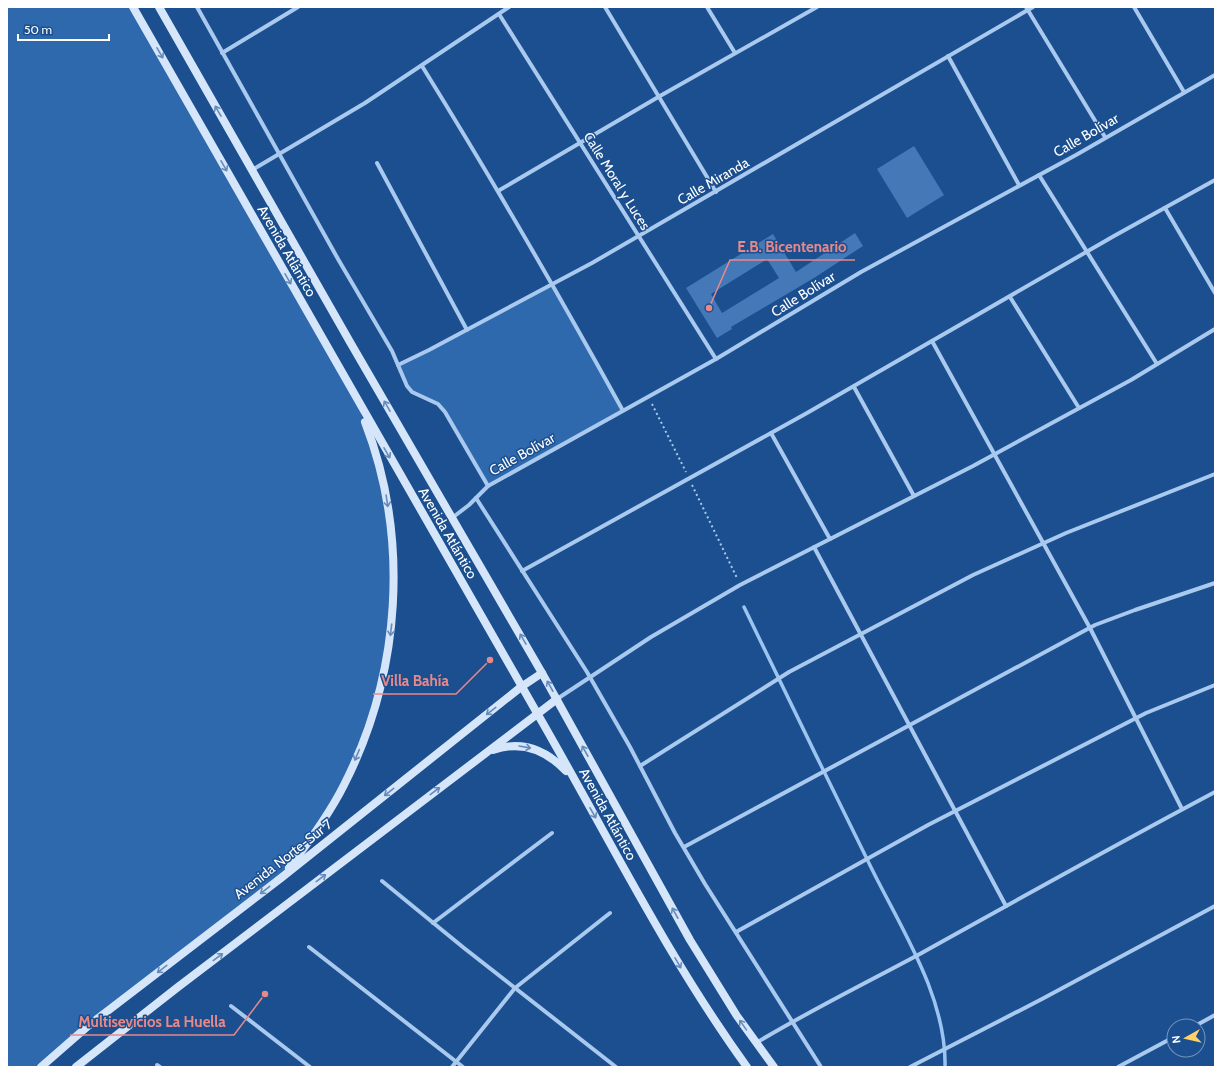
<svg xmlns="http://www.w3.org/2000/svg" width="1222" height="1074" viewBox="0 0 1222 1074" font-family="Cabin,sans-serif">
  <rect width="100%" height="100%" fill="#1b4f8f"/>
  <!-- green -->
  <g fill="#2e69ad">
    <polygon points="7,7 133,7 355,397 378,461 393,561 385,667 344,786 281,878 41,1067 7,1067"/>
    <polygon points="553,284 622,409 488,486 438,404 412,392 398,365"/>
  </g>
  <g fill="none" stroke-linecap="round" stroke-linejoin="round">
    <!-- stream -->
    <path stroke="#9cc4f0" stroke-width="3.5" d="M744 607C784 690 825 774 866 857 896 921 947 994 945 1067"/>
  </g>
  <!-- building -->
  <g fill="#4478b7" fill-rule="evenodd">
    <polygon points="914,146 944,195 907,218 877,169"/>
    <path d="M855 233 863 246 814 278 731 327 732 329 717 338 686 288 773 234 796 272ZM767 259 779 278 722 313 711 294Z"/>
  </g>
  <g fill="none" stroke-linecap="round" stroke-linejoin="round">
    <!-- path -->
    <g stroke="#a9c9ee" stroke-width="2" stroke-dasharray="2 3" stroke-linecap="butt">
      <polyline points="652,404 686,472"/>
      <polyline points="692,485 737,578"/>
    </g>
    <!-- street -->
    <g stroke="#a9c9ee" stroke-width="4">
      <polyline points="197,7 338,259 392,351 407,386 412,392 438,404 445,412 488,486"/>
      <polyline points="605,7 716,192"/>
      <polyline points="707,7 735,53"/>
      <polyline points="1026,7 1105,137"/>
      <polyline points="1134,7 1184,92"/>
      <polyline points="499,14 716,359"/>
      <polyline points="222,53 298,7"/>
      <polyline points="948,56 1019,185"/>
      <path d="M422 66C492 179 558 293 622 409"/>
      <polyline points="377,163 467,330"/>
      <polyline points="252,170 365,103 509,7"/>
      <polyline points="1039,175 1157,364"/>
      <polyline points="498,191 660,96 817,7"/>
      <polyline points="1165,208 1215,293"/>
      <polyline points="1010,297 1079,408"/>
      <polyline points="932,341 1090,628 1182,809"/>
      <polyline points="398,365 429,350 592,263 1033,7"/>
      <polyline points="854,387 914,496"/>
      <polyline points="771,433 830,539"/>
      <polyline points="476,498 587,672 630,747 675,833 705,884 821,1067"/>
      <polyline points="452,518 469,505 488,486 716,359 861,272 1076,155 1215,75"/>
      <polyline points="814,547 1006,906"/>
      <polyline points="522,571 807,413 1114,236 1215,180"/>
      <polyline points="557,699 651,637 740,585 973,466 1131,380 1215,329"/>
      <polyline points="640,766 789,672 973,575 1066,533 1215,474"/>
      <polyline points="684,847 1095,625 1135,610 1215,583"/>
      <polyline points="382,881 464,948 616,1067"/>
      <polyline points="433,923 552,833"/>
      <polyline points="736,932 928,825 1146,713 1215,685"/>
      <polyline points="309,947 463,1067"/>
      <polyline points="231,1006 310,1067"/>
      <polyline points="1195,1026 1215,1015"/>
      <path d="M756 1043C809 1011 864 984 918 955 1017 900 1115 845 1215 792"/>
      <polyline points="157,1065 160,1067"/>
      <polyline points="452,1067 515,988 610,913"/>
      <polyline points="910,1067 1042,999 1215,906"/>
      <polyline points="1118,1067 1174,1037"/>
    </g>
    <!-- secondary -->
    <g stroke="#d6e6fa" stroke-width="8">
      <path d="M133 7C268 242 401 478 537 713 606 832 666 955 747 1067"/>
      <polyline points="159,7 350,342 542,673 690,940 737,1016 774,1067"/>
      <path d="M493 750C522 740 546 750 566 771"/>
      <path d="M289 868C309 842 329 815 344 785 401 673 410 539 365 422"/>
      <polyline points="41,1067 88,1026 281,878 521,687 542,673"/>
      <polyline points="76,1067 178,987 557,699"/>
    </g>
  </g>
  <!-- one-way arrows -->
  <defs><path id="oneway-shaft" d="M-6 0H5M1.5-3L5.5 0L1.5 3" fill="none" stroke-width="1.6" stroke-linecap="round" stroke-linejoin="round"/></defs>
  <g stroke="#668bba">
    <use href="#oneway-shaft" transform="translate(160 53) rotate(60)"/>
    <use href="#oneway-shaft" transform="translate(218 111) rotate(-120)"/>
    <use href="#oneway-shaft" transform="translate(224 166) rotate(60)"/>
    <use href="#oneway-shaft" transform="translate(288 279) rotate(60)"/>
    <use href="#oneway-shaft" transform="translate(387 406) rotate(-120)"/>
    <use href="#oneway-shaft" transform="translate(387 453) rotate(60)"/>
    <use href="#oneway-shaft" transform="translate(387 501) rotate(81)"/>
    <use href="#oneway-shaft" transform="translate(391 630) rotate(97)"/>
    <use href="#oneway-shaft" transform="translate(523 639) rotate(-120)"/>
    <use href="#oneway-shaft" transform="translate(550 686) rotate(-119)"/>
    <use href="#oneway-shaft" transform="translate(491 711) rotate(142)"/>
    <use href="#oneway-shaft" transform="translate(525 747) rotate(10)"/>
    <use href="#oneway-shaft" transform="translate(585 751) rotate(-119)"/>
    <use href="#oneway-shaft" transform="translate(357 755) rotate(113)"/>
    <use href="#oneway-shaft" transform="translate(435 791) rotate(-37)"/>
    <use href="#oneway-shaft" transform="translate(389 792) rotate(142)"/>
    <use href="#oneway-shaft" transform="translate(593 813) rotate(60)"/>
    <use href="#oneway-shaft" transform="translate(321 878) rotate(-37)"/>
    <use href="#oneway-shaft" transform="translate(265 890) rotate(142)"/>
    <use href="#oneway-shaft" transform="translate(675 913) rotate(-119)"/>
    <use href="#oneway-shaft" transform="translate(218 957) rotate(-37)"/>
    <use href="#oneway-shaft" transform="translate(678 963) rotate(60)"/>
    <use href="#oneway-shaft" transform="translate(162 969) rotate(142)"/>
    <use href="#oneway-shaft" transform="translate(743 1025) rotate(-125)"/>
  </g>
  <g text-anchor="middle" stroke-width="3" stroke-linejoin="round" paint-order="stroke">
    <!-- street labels -->
    <g font-size="14" fill="#fff" stroke="#1b4f8f">
      <text transform="translate(1086 135) rotate(-30)" y="5">Calle Bolívar</text>
      <text transform="translate(617 181) rotate(58)" y="5">Calle Moral y Luces</text>
      <text transform="translate(713 181) rotate(-30)" y="5">Calle Miranda</text>
      <text transform="translate(287 251) rotate(60)" y="5">Avenida Atlántico</text>
      <text transform="translate(803 294) rotate(-32)" y="5">Calle Bolívar</text>
      <text transform="translate(522 454) rotate(-29)" y="5">Calle Bolívar</text>
      <text transform="translate(448 533) rotate(60)" y="5">Avenida Atlántico</text>
      <text transform="translate(608 814) rotate(61)" y="5">Avenida Atlántico</text>
      <text transform="translate(283 859) rotate(-38)" y="5">Avenida Norte-Sur 7</text>
    </g>
  </g>
  <!-- callouts -->
  <path fill="none" stroke="#e88989" stroke-width="1.5" d="M709 308L730 260H855M490 660L456 694H373M265 994L234 1035H70"/>
  <g fill="#e88989" stroke="#1b4f8f" stroke-width="1.5">
    <circle cx="709" cy="308" r="4"/>
    <circle cx="490" cy="660" r="4"/>
    <circle cx="265" cy="994" r="4"/>
  </g>
  <g font-size="15" text-anchor="middle" font-weight="bold" fill="#e88989" stroke="#1b4f8f" stroke-width="3" stroke-linejoin="round" paint-order="stroke">
    <text x="792" y="252">E.B. Bicentenario</text>
    <text x="415" y="686">Villa Bahía</text>
    <text x="152" y="1027">Multisevicios La Huella</text>
  </g>
  <!-- border -->
  <rect width="1222" height="1074" fill="none" stroke="#ffffff" stroke-width="16"/>
  <!-- north arrow -->
  <g transform="translate(1186 1038) rotate(262)"><circle r="19" fill="#1b4f8f" stroke="#7695bc"/>
  <path d="M0-3L7 15L0 10L-7 15Z" fill="#ffd166"/>
  <text y="-6" font-size="11" font-weight="bold" text-anchor="middle" fill="#ffffff">N</text>
  </g>
  <!-- scale -->
  <path d="M18 34v6h91v-6" fill="none" stroke="#ffffff" stroke-width="2"/>
  <text x="24" y="34" font-size="12" fill="#ffffff" stroke="#1b4f8f" stroke-width="3" paint-order="stroke">50 m</text>
</svg>
